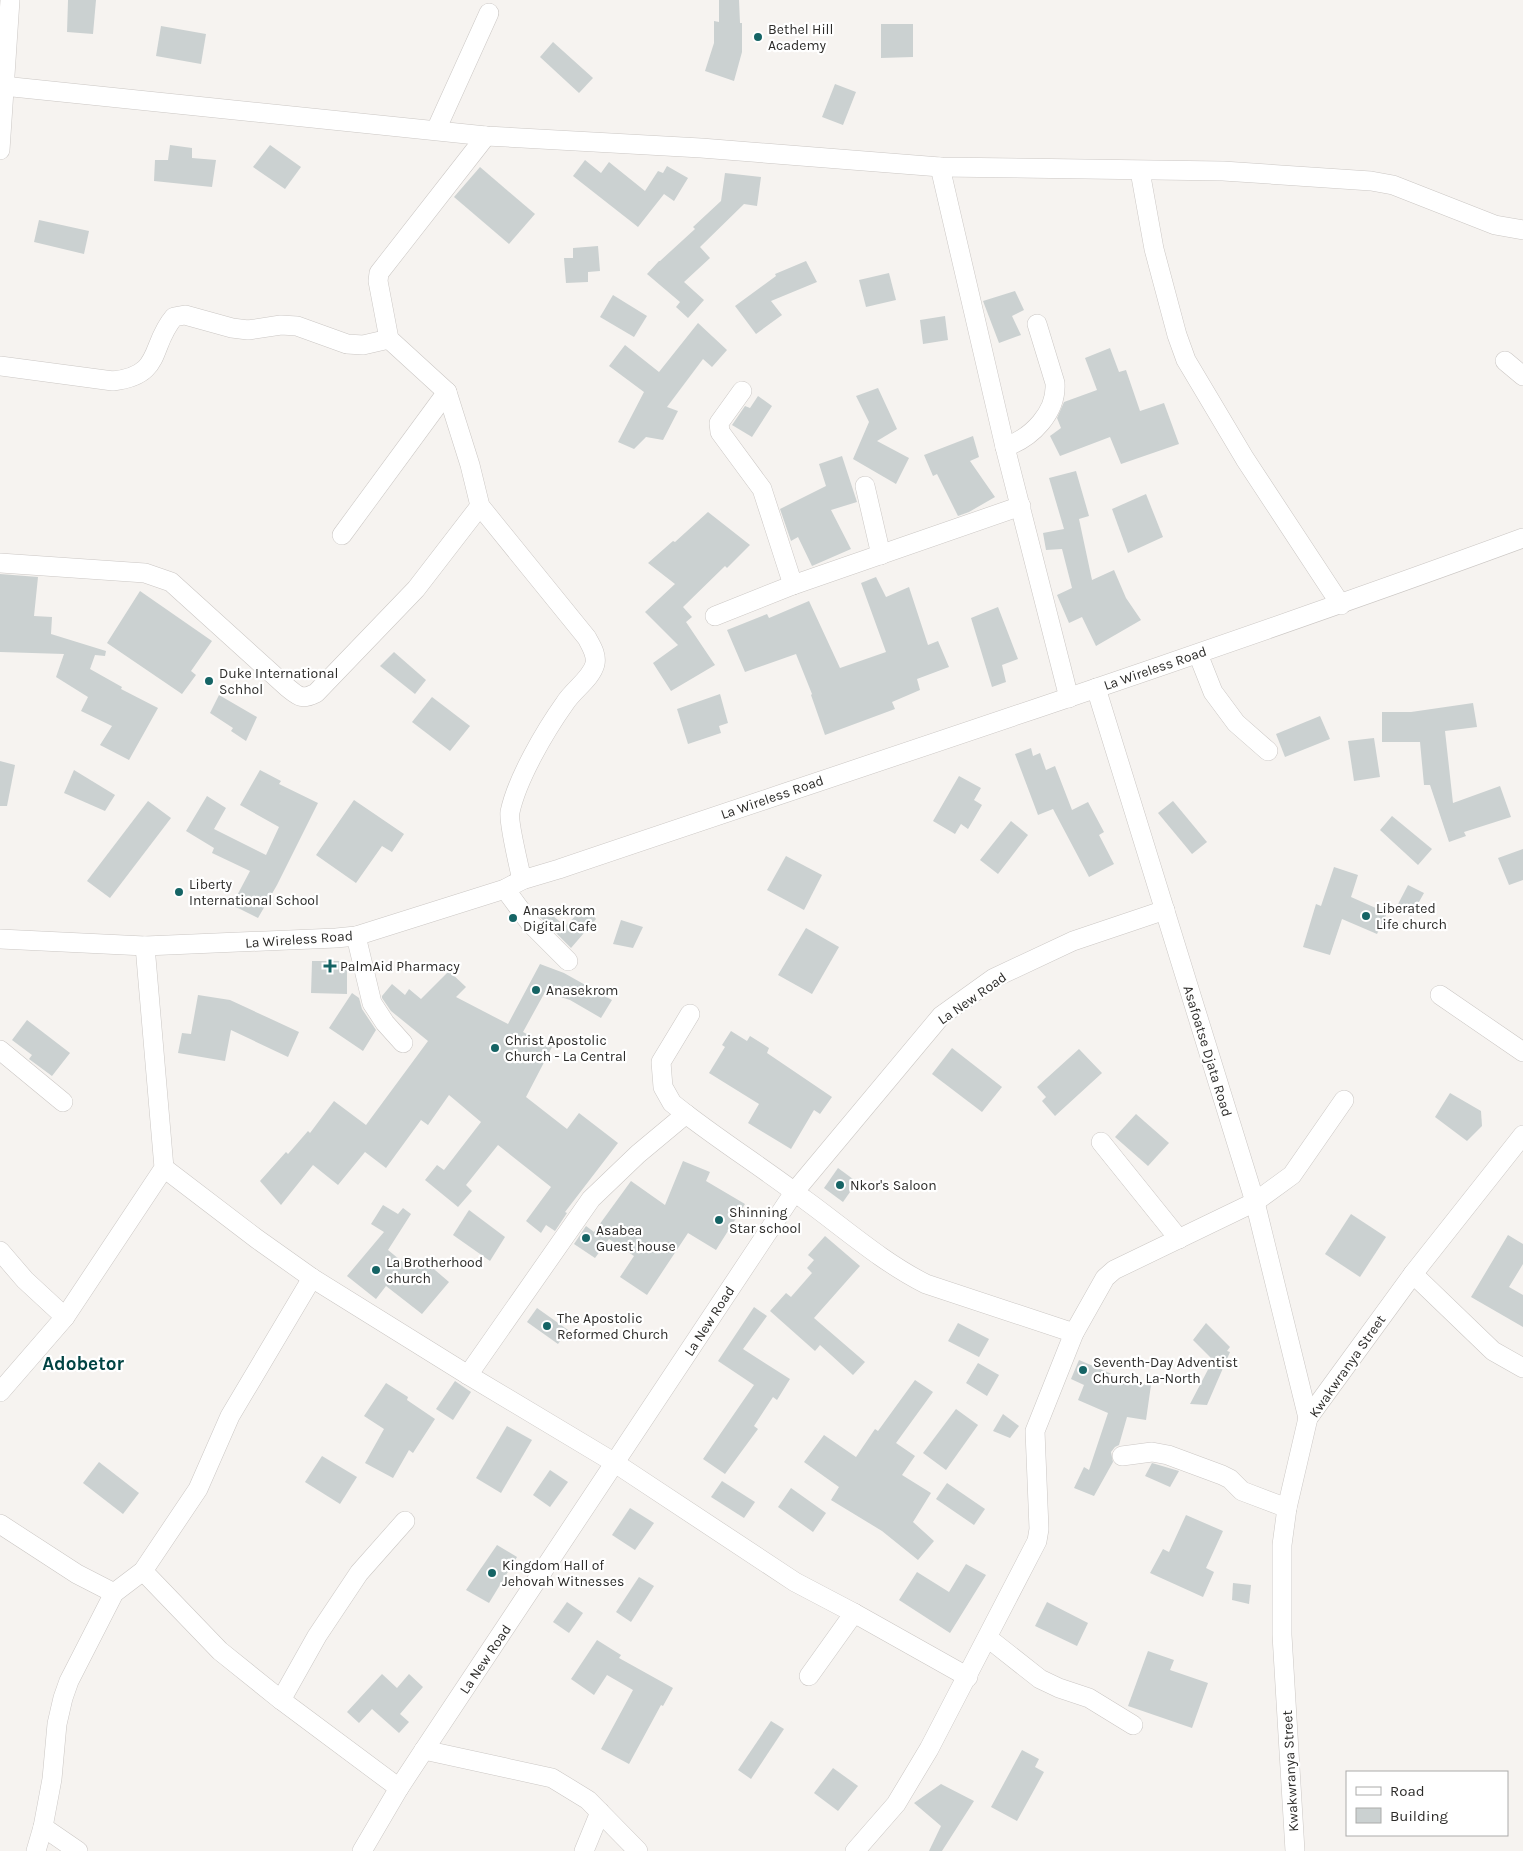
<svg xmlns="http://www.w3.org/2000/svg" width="1523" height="1851" viewBox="0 0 1523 1851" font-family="Karla,sans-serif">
  <rect width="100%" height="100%" fill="#f6f3f0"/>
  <!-- building -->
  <g fill="#cbd1d1">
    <polygon points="68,0 96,0 93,34 67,32"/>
    <polygon points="719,0 739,0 740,23 742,23 742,52 734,81 705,71 714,43 714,21 719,22"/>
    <polygon points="881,24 913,24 913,57 881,58"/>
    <polygon points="161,26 206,34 201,64 156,56"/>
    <polygon points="553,42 593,78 579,93 540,57"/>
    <polygon points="835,84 856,92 843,125 822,117"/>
    <polygon points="170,145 192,148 192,158 216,160 212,187 154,181 155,160 168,160"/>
    <polygon points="270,145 301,167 285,189 253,167"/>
    <polygon points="585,160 601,173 609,162 645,191 658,171 663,173 667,166 688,178 674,201 664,194 638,227 573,176"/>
    <polygon points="480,167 535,214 509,244 454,197"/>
    <polygon points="725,173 761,177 757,206 744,204 700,247 710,258 684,282 704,300 688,318 676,307 680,302 647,274 659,261 660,261 695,229 693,227 721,201"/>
    <polygon points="39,220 89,231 84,254 34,242"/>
    <polygon points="598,246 600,271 588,272 588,282 566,283 564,258 573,258 573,248"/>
    <polygon points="806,261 817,282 771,301 782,315 756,334 735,306 776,276 775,274"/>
    <polygon points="889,273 896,300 866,307 859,280"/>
    <polygon points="1015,291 1024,310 1012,316 1021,335 999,343 983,301"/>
    <polygon points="613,295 647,316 634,337 600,317"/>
    <polygon points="945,316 948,340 923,344 920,320"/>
    <polygon points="698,323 727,350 712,367 703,359 667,407 678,411 663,440 646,437 634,449 618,442 644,392 609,366 625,345 659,372"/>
    <polygon points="1110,348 1119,372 1126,370 1140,411 1164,403 1179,444 1121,464 1110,437 1060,456 1050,436 1061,428 1057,418 1064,402 1097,390 1085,358"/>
    <polygon points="878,388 897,429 877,441 909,458 896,484 853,459 869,422 856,396"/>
    <polygon points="758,396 772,406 752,437 732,425 745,406 750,408"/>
    <polygon points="973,436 979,457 970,461 995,497 969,512 958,516 937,474 933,476 924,455"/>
    <polygon points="842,456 857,502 831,510 851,549 812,566 798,537 791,541 780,509 826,486 819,464"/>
    <polygon points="1076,471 1089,516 1079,519 1092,580 1114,570 1126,598 1141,620 1096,646 1082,617 1069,623 1057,595 1072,588 1062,549 1046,550 1043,533 1064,529 1049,478"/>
    <polygon points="1146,494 1163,537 1128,553 1112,509"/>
    <polygon points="708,512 750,545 727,568 725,566 683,607 692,617 686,622 715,665 671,691 653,663 678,645 645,612 675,584 648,563 673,541 675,542"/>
    <polygon points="0,574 38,577 34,616 52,617 51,634 106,651 105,656 95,655 90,669 122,687 121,689 158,708 129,760 100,745 112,726 81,711 88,697 56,677 64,654 0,652"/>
    <polygon points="876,577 886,597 909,587 928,645 938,641 949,667 917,679 920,690 892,702 895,709 825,735 811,695 812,694 796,654 745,672 727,630 767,614 769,618 809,601 840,668 886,652 861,583"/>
    <polygon points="140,591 212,641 191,671 196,675 182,694 107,643"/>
    <polygon points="998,607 1018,659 1002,665 1006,682 992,687 971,618"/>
    <polygon points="394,652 426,680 415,694 380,666"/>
    <polygon points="720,694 728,723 719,726 721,733 688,744 677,709"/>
    <polygon points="219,695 257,717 246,741 231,731 233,728 210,713"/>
    <polygon points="432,697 470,726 450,751 412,722"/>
    <polygon points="1473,703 1477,727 1445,731 1453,803 1500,786 1511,817 1464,832 1466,836 1449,842 1430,785 1424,785 1420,742 1382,742 1382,712 1411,712"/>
    <polygon points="1320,716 1330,739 1285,757 1276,734"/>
    <polygon points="1374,738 1380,777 1354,781 1348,741"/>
    <polygon points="1031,748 1033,756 1040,753 1046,770 1055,766 1072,810 1088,802 1104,832 1099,835 1114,864 1089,877 1053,809 1038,815 1015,754"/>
    <polygon points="0,761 15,765 7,806 0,806"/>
    <polygon points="74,770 115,795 105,811 64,793"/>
    <polygon points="260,770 281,781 279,784 318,803 277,885 258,918 232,905 250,871 212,853 214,848 186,831 207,796 226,808 214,829 266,855 279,827 240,805"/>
    <polygon points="959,776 981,788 974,800 982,805 968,829 961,824 955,834 933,821"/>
    <polygon points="354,800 404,834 392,852 382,846 356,883 316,855"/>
    <polygon points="148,801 171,818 110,898 87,881"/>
    <polygon points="1173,801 1207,842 1192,854 1158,813"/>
    <polygon points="1392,816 1432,849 1418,865 1380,830"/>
    <polygon points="1011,821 1028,835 998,874 980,860"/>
    <polygon points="1523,849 1523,880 1509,885 1498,858"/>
    <polygon points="786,856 822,875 804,910 767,890"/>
    <polygon points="1334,867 1358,875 1351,897 1387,913 1377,934 1342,919 1330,955 1303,947 1316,904 1321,906"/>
    <polygon points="1408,885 1424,893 1411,916 1396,908"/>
    <polygon points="586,906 596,919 571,948 539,916 546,910 565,926"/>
    <polygon points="621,920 643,927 633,948 613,944"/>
    <polygon points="806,928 839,947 812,994 778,975"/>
    <polygon points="312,961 347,961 347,994 311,993"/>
    <polygon points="540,964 564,973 612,1000 601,1018 570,1000 545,992 523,1032 552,1047 526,1097 567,1129 579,1113 618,1143 565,1212 567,1213 555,1231 546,1225 541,1233 526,1221 551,1187 498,1145 466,1185 472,1191 458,1207 425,1180 437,1165 444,1170 481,1122 449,1095 428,1125 421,1120 386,1168 365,1152 338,1185 313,1165 281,1205 260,1181 286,1152 288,1154 308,1131 310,1133 334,1101 366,1125 428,1041 391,1011 382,998 382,996 392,984 405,995 409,989 421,999 449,971 466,987 456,997 508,1024"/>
    <polygon points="352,993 359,998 362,1009 376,1030 363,1051 329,1028"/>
    <polygon points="198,995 230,1000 299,1032 288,1057 231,1030 225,1061 178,1053 182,1033 191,1034"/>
    <polygon points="27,1020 70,1053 52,1076 29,1059 32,1055 12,1040"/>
    <polygon points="731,1031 747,1041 750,1036 769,1048 767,1053 832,1097 820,1114 814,1110 791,1149 748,1123 759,1104 709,1073 725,1047 722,1045"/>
    <polygon points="952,1048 1002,1087 982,1112 932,1074"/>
    <polygon points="1079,1049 1102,1073 1055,1116 1042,1101 1046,1097 1037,1087"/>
    <polygon points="1450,1093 1481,1111 1482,1126 1467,1141 1435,1117"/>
    <polygon points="1136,1114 1169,1143 1148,1166 1115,1137"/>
    <polygon points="683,1161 710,1172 706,1181 745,1204 716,1250 688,1233 647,1295 620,1277 634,1256 609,1239 595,1258 574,1244 586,1226 594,1232 631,1181 665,1205"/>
    <polygon points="838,1168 857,1182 843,1202 824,1188"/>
    <polygon points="383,1205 398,1214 403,1208 411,1214 388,1250 411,1269 421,1258 449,1282 422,1314 386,1286 376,1299 347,1276 384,1232 371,1224"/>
    <polygon points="469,1210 505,1237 490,1261 453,1235"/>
    <polygon points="1351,1214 1386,1237 1360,1277 1325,1254"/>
    <polygon points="1508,1235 1523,1244 1523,1264 1509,1287 1523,1295 1523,1327 1471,1297"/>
    <polygon points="825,1236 860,1266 814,1318 865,1362 853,1375 820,1345 815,1351 770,1311 786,1293 791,1297 812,1273 807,1268 814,1260 808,1255"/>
    <polygon points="754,1307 767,1316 743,1349 790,1379 777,1400 773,1397 754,1426 758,1429 725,1474 703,1459 754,1385 718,1361"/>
    <polygon points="537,1308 568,1330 558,1344 527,1322"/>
    <polygon points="958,1323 989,1339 979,1357 948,1341"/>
    <polygon points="1206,1323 1230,1347 1227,1351 1230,1352 1207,1405 1190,1404 1213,1360 1193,1340"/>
    <polygon points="1079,1360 1119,1377 1117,1383 1151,1385 1146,1420 1127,1417 1119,1445 1115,1447 1111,1452 1113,1462 1094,1496 1074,1488 1084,1467 1089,1470 1108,1413 1078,1400 1084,1385 1071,1379"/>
    <polygon points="978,1363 999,1375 987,1396 966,1383"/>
    <polygon points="915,1380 933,1392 896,1443 915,1456 902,1475 931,1493 913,1522 934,1541 918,1560 882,1531 831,1500 839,1487 804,1462 824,1435 856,1457 875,1429 878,1431"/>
    <polygon points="455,1381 471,1392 453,1420 436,1409"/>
    <polygon points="386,1383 408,1397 407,1400 435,1419 413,1453 409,1450 393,1478 365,1463 384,1429 364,1416"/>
    <polygon points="956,1409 978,1425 946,1470 923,1453"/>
    <polygon points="1003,1414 1019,1426 1010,1438 993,1431"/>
    <polygon points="507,1426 532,1440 501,1493 476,1478"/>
    <polygon points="322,1456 357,1477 340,1504 305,1482"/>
    <polygon points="99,1462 139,1493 123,1514 83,1483"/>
    <polygon points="1152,1463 1179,1471 1170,1487 1145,1476"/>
    <polygon points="550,1470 568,1482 550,1507 533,1495"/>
    <polygon points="722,1481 755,1502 744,1518 711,1497"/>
    <polygon points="947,1483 985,1509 974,1525 936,1499"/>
    <polygon points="791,1488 826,1513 813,1532 778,1507"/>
    <polygon points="630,1508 654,1523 635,1550 612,1535"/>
    <polygon points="1186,1515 1223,1531 1206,1568 1214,1572 1203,1597 1150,1573 1163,1549 1169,1552"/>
    <polygon points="497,1545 517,1557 489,1603 466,1590"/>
    <polygon points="966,1564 986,1575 950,1633 899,1600 917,1572 949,1592"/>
    <polygon points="639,1577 654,1586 631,1622 616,1612"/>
    <polygon points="1233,1583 1251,1585 1249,1604 1232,1600"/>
    <polygon points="567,1602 583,1613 569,1633 553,1622"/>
    <polygon points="1047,1602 1088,1623 1077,1646 1035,1626"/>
    <polygon points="597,1640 621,1655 619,1658 673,1688 663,1706 661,1705 629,1764 601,1749 633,1690 607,1675 594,1695 571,1679"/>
    <polygon points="1148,1651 1174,1660 1170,1670 1208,1683 1192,1728 1128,1706"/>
    <polygon points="382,1674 397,1688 409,1674 423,1687 400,1714 409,1722 399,1733 372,1709 359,1723 347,1712"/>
    <polygon points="771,1721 784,1729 751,1779 738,1770"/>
    <polygon points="1022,1750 1039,1759 1035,1767 1044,1772 1017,1821 991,1807"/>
    <polygon points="833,1768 858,1786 838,1811 814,1793"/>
    <polygon points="941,1784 974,1801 942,1851 929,1851 941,1826 914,1803"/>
  </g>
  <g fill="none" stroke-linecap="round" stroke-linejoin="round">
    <defs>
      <g id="minor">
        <polyline points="3,86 486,136 701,148 940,167 1223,171 1371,181 1393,185 1495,225 1523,230"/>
        <polyline points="436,130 489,13"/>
        <path d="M486 136 379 273 378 281 389 339 447 392 470 465 480 506 587 638C591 646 597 654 595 664 591 679 573 690 565 703 545 731 517 779 510 812 508 821 519 867 522 880"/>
        <polyline points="0,150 10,0"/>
        <polyline points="940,167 1005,447 1069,698"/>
        <polyline points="1140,171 1154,249 1177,335 1186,360 1245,459 1341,605"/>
        <polyline points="1505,361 1523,376"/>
        <path d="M0 366 113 381C164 375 149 346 174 317L185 315 232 328 248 330 281 325 297 326 347 344 363 345 389 339"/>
        <polyline points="742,391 719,423 720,432 762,489 793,585 1021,506"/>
        <path d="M1005 447C1032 438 1057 412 1055 383L1037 324"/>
        <polyline points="865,486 881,555"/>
        <polyline points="342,535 447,392"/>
        <path d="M0 563 145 573 171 582 288 688C299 697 302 700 316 693L416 589 480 506"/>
        <polyline points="715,616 793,585"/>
        <polyline points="1198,654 1213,692 1236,723 1268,751"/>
        <polyline points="1096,688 1255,1202 1308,1418"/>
        <polyline points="505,889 530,923 568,961"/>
        <polyline points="356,936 372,1003 385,1023 403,1043"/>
        <path d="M0 939 145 946 336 938 356 936 505 889 522 880 559 869C881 760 1204 655 1523 538"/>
        <polyline points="1440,995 1523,1052"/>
        <polyline points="0,1050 63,1102"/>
        <polyline points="686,1114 672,1103 663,1087 661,1062 690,1014"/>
        <polyline points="1101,1142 1179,1239"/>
        <polyline points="164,1168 257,1239 312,1278 468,1375 615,1463 795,1582 854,1613 968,1677"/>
        <polyline points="0,1251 25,1280 65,1317"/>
        <polyline points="1413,1274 1493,1351 1523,1368"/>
        <path d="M468 1375 591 1199 638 1154 686 1114C725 1144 766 1170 804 1199 844 1228 882 1262 926 1284L1074 1333"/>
        <polyline points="0,1392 65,1317 164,1168 145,946"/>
        <polyline points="1122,1456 1152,1452 1168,1455 1222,1475 1230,1479 1242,1491 1287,1508"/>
        <polyline points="0,1524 77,1574 114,1593"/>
        <polyline points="143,1571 220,1651 281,1700 399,1788"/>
        <polyline points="988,1638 1040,1679 1059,1688 1089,1698 1133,1725"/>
        <polyline points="809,1676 854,1613"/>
        <polyline points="281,1700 317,1636 359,1573 405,1521"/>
        <polyline points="424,1750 552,1778 588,1800 638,1851"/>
        <polyline points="36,1851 43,1827"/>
        <polyline points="78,1851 43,1827 52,1779 57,1724 63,1698 69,1681 114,1593 143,1571 198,1489 230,1416 312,1278"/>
        <polyline points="362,1851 399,1788 424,1750 795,1191 941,1016 994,978 1073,941 1165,910"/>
        <polyline points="584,1851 600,1812"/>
        <polyline points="855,1851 896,1804 929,1749 1037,1541 1039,1529 1035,1431 1074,1333 1105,1278 1114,1270 1255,1202 1292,1175 1344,1100"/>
        <polyline points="1295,1851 1282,1635 1282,1545 1287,1508 1308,1418 1413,1274 1523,1135"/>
      </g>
    </defs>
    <!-- minor casing -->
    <use href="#minor" stroke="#cbc7c4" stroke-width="20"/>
    <!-- minor -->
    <use href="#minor" stroke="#fff" stroke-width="19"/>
  </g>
  <!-- markers -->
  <g fill="#156465" stroke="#fff" stroke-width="2">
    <circle cx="758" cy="37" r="5"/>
    <circle cx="209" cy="681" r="5"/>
    <circle cx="179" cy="892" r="5"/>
    <circle cx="1366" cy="916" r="5"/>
    <circle cx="513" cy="918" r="5"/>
    <path d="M327.5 958.5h5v5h5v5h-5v5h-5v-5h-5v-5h5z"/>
    <circle cx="536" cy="990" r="5"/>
    <circle cx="495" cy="1048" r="5"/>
    <circle cx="840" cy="1185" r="5"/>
    <circle cx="719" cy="1220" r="5"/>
    <circle cx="586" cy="1238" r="5"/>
    <circle cx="376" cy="1270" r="5"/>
    <circle cx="547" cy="1326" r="5"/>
    <circle cx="1083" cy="1370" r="5"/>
    <circle cx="492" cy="1573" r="5"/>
  </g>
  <g text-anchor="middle" stroke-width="4.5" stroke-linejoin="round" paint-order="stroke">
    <!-- poi labels -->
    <g font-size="14" fill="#2d2c2a" stroke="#fff" text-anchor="start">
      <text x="768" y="34">Bethel Hill<tspan x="768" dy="16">Academy</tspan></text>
      <text x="219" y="678">Duke International<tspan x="219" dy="16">Schhol</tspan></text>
      <text x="189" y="889">Liberty<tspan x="189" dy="16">International School</tspan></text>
      <text x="1376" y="913">Liberated<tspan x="1376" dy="16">Life church</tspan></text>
      <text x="523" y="915">Anasekrom<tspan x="523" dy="16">Digital Cafe</tspan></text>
      <text x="340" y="971">PalmAid Pharmacy</text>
      <text x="546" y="995">Anasekrom</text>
      <text x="505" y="1045">Christ Apostolic<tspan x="505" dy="16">Church - La Central</tspan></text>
      <text x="850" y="1190">Nkor's Saloon</text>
      <text x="729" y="1217">Shinning<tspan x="729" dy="16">Star school</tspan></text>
      <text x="596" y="1235">Asabea<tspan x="596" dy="16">Guest house</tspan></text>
      <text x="386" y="1267">La Brotherhood<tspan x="386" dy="16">church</tspan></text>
      <text x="557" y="1323">The Apostolic<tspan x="557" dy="16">Reformed Church</tspan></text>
      <text x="1093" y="1367">Seventh-Day Adventist<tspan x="1093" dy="16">Church, La-North</tspan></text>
      <text x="502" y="1570">Kingdom Hall of<tspan x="502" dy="16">Jehovah Witnesses</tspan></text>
    </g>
    <!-- street labels -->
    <g font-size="14" fill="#2d2c2a" stroke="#fff">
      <text transform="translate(1155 668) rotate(-19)" y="5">La Wireless Road</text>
      <text transform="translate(772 797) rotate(-19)" y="5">La Wireless Road</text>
      <text transform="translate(299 939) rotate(-4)" y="5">La Wireless Road</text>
      <text transform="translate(972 998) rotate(-35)" y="5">La New Road</text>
      <text transform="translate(1208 1051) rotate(73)" y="5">Asafoatse Djata Road</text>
      <text transform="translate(709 1321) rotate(-57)" y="5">La New Road</text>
      <text transform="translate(1347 1366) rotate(-55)" y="5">Kwakwranya Street</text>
      <text transform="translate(485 1659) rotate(-56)" y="5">La New Road</text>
      <text transform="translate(1290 1771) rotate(-93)" y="5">Kwakwranya Street</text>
    </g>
    <!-- district labels -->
    <g font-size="19" font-weight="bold" fill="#004343" stroke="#fff">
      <text x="83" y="1370">Adobetor</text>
    </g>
  </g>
  <!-- legend -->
  <rect x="1346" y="1771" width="162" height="65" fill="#ffffff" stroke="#ababaa"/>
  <rect x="1356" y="1787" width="25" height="8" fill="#ffffff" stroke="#ababaa"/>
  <text x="1390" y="1796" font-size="15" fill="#2d2c2a">Road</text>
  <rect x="1356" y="1808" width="25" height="15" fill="#cbd1d1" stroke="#ababaa"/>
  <text x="1390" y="1821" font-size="15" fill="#2d2c2a">Building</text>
</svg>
